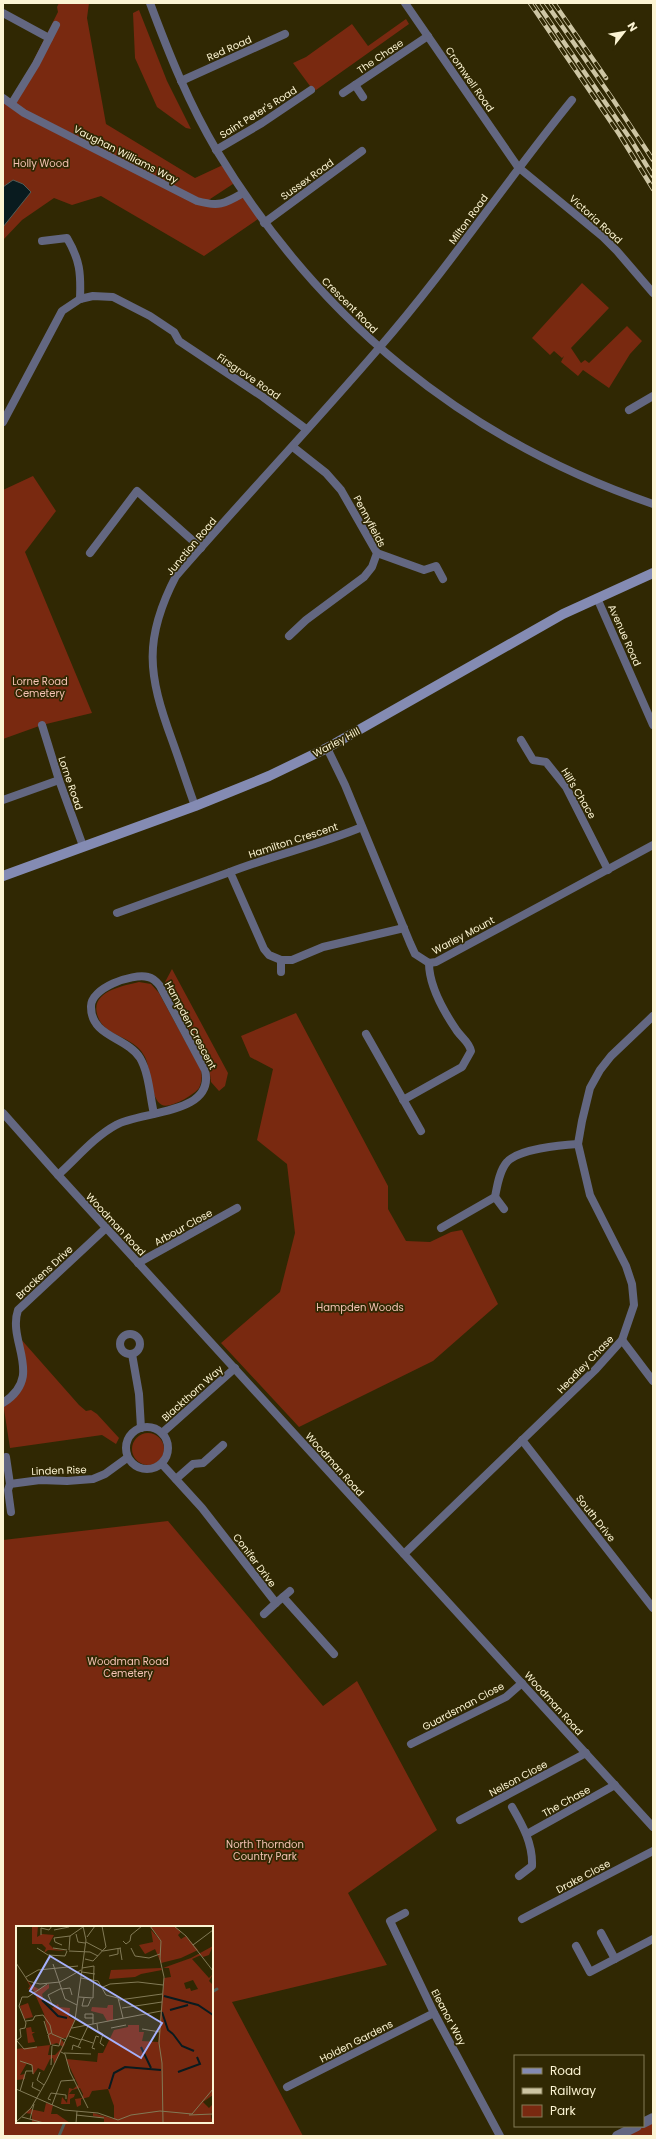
<svg xmlns="http://www.w3.org/2000/svg" width="656" height="2139" viewBox="0 0 656 2139" font-family="Poppins,sans-serif">
  <rect width="100%" height="100%" fill="#302803"/>
  <!-- green -->
  <g fill="#792910" fill-rule="evenodd">
    <polygon points="59,3 89,3 87,18 106,124 195,178 225,164 236,182 204,203 222,205 243,193 261,217 204,256 101,196 72,205 54,198 22,220 3,240 3,106 6,100 12,103 58,12 57,7"/>
    <polygon points="139,10 167,81 191,129 186,128 157,107 135,58 133,13"/>
    <polygon points="406,19 409,24 316,90 310,86 293,63 306,57 352,24 368,46"/>
    <polygon points="582,283 609,308 571,348 581,363 585,360 589,363 627,326 642,341 630,354 609,388 583,370 578,376 561,362 564,356 562,358 554,351 550,355 532,338"/>
    <polygon points="33,476 56,511 25,552 92,713 42,725 3,739 3,490"/>
    <polygon points="172,969 228,1073 225,1086 219,1091 211,1082 209,1066 164,984"/>
    <path d="M139 982 151 984 159 993 201 1070C202 1076 202 1082 199 1088 194 1095 170 1109 162 1105 150 1099 151 1069 145 1057 137 1041 121 1039 107 1029 102 1025 99 1021 97 1014 91 991 123 986 139 982Z"/>
    <polygon points="296,1013 388,1186 388,1209 406,1241 430,1242 451,1232 462,1230 498,1304 433,1361 299,1427 221,1343 280,1292 295,1233 287,1164 257,1140 273,1069 250,1057 241,1036"/>
    <polygon points="19,1337 79,1405 86,1411 91,1410 97,1414 119,1438 116,1444 102,1435 10,1448 3,1403 20,1386"/>
    <circle cx="148" cy="1449" r="16"/>
    <path d="M168 1521 323 1706 357 1681 437 1830 348 1893 387 1965 232 2002 303 2136H3V1540ZM17 1927H212V2122H17Z"/>
    <polygon points="653,2115 653,2136 614,2136"/>
  </g>
  <!-- water -->
  <polygon fill="#091b1f" stroke="#525c55" points="13,180 23,184 31,192 3,227 3,187"/>
  <g fill="none" stroke-linecap="round" stroke-linejoin="round">
    <!-- stream -->
    <g stroke="#525c55" stroke-width="3">
      <polyline points="212,1992 217,1989"/>
      <polyline points="59,2136 65,2122"/>
    </g>
    <!-- minor -->
    <g stroke="#636781" stroke-width="8">
      <path d="M150 3C169 54 189 104 217 151 319 320 465 440 653 504"/>
      <polyline points="405,3 518,167 603,237 617,251 653,293"/>
      <polyline points="3,13 49,38"/>
      <polyline points="181,81 285,34"/>
      <polyline points="355,85 363,97"/>
      <polyline points="343,93 428,36"/>
      <path d="M3 98 24 113 197 201C219 207 224 204 243 193"/>
      <polyline points="12,103 36,64 56,25"/>
      <polyline points="216,150 262,123 311,90"/>
      <polyline points="264,223 362,151"/>
      <path d="M42 241 67 238C80 260 81 273 80 299"/>
      <polyline points="629,410 653,396"/>
      <polyline points="3,422 62,311 80,299 93,296 113,297 150,316 174,332 179,341 263,397 306,429"/>
      <polyline points="90,553 137,491 201,548"/>
      <polyline points="377,553 424,570 436,566 443,579"/>
      <polyline points="597,598 653,725"/>
      <polyline points="289,636 306,620 364,577 372,567 377,553 341,490 326,473 293,447"/>
      <polyline points="42,725 59,780 83,846"/>
      <polyline points="521,740 533,760 546,762 566,787 608,870"/>
      <polyline points="327,748 345,785 410,943 415,954 429,963 436,962 653,845"/>
      <polyline points="3,800 59,780"/>
      <path d="M195 806C187 784 180 762 172 740 148 675 143 639 176 576 243 499 313 425 379 348 448 269 506 181 572 100"/>
      <path d="M362 827C319 845 274 855 230 872L264 949 269 955 281 960H292L323 947 404 928"/>
      <polyline points="117,913 230,872"/>
      <polyline points="281,972 281,960"/>
      <polyline points="366,1034 421,1131"/>
      <path d="M403 1100 462 1067 471 1051C469 1042 463 1039 457 1031 444 1012 429 987 429 963"/>
      <polyline points="3,1113 58,1175 653,1827"/>
      <path d="M58 1175C76 1159 94 1137 116 1125 140 1111 216 1115 205 1070L160 986C157 982 153 978 148 977 132 973 90 988 91 1007 91 1037 127 1037 140 1058 149 1073 150 1097 154 1114"/>
      <polyline points="495,1197 504,1209"/>
      <path d="M441 1228 495 1197C497 1187 499 1171 507 1162 518 1149 561 1145 578 1144"/>
      <polyline points="138,1263 237,1208"/>
      <circle cx="130" cy="1344" r="10"/>
      <polyline points="622,1340 653,1381"/>
      <polyline points="132,1354 139,1394 141,1428"/>
      <path d="M3 1403C45 1376 7 1342 18 1310L106 1228"/>
      <circle cx="147" cy="1448" r="21"/>
      <polyline points="162,1433 235,1368"/>
      <polyline points="522,1440 653,1608"/>
      <polyline points="6,1457 10,1484 8,1490 11,1512"/>
      <polyline points="162,1464 202,1508 276,1603 283,1597 334,1654"/>
      <polyline points="176,1479 193,1464 203,1463 223,1445"/>
      <polyline points="10,1484 40,1480 67,1481 93,1479 105,1474 127,1458"/>
      <polyline points="404,1554 596,1369 622,1340 634,1305 632,1284 626,1266 590,1195 578,1144 582,1121 590,1088 600,1070 611,1056 653,1016"/>
      <polyline points="283,1597 290,1591"/>
      <polyline points="264,1614 276,1603"/>
      <polyline points="411,1744 506,1697 522,1683"/>
      <path d="M512 1807C523 1826 533 1844 532 1866L519 1876"/>
      <polyline points="460,1820 586,1753"/>
      <polyline points="527,1834 615,1785"/>
      <polyline points="405,1913 390,1921 434,2013 500,2136"/>
      <polyline points="522,1919 653,1851"/>
      <polyline points="601,1933 615,1959"/>
      <polyline points="576,1946 590,1972 653,1939"/>
      <polyline points="287,2087 434,2013"/>
    </g>
    <!-- tertiary -->
    <g stroke="#636781" stroke-width="10">
      <polyline points="643,2123 653,2118"/>
      <polyline points="617,2136 637,2126"/>
    </g>
    <!-- secondary -->
    <polyline stroke="#848bb3" stroke-width="10" points="3,876 195,806 269,776 327,748 563,614 653,573"/>
    <defs>
      <g id="rail">
        <polyline points="530,3 619,134 653,189"/>
        <polyline points="537,3 631,140 653,176"/>
        <polyline points="546,3 612,98 653,160"/>
        <polyline points="554,3 606,78"/>
      </g>
    </defs>
    <!-- rail casing -->
    <use href="#rail" stroke="#cdc5a3" stroke-width="4.5"/>
    <!-- rail -->
    <use href="#rail" stroke="#302803" stroke-width="3" stroke-dasharray="9" stroke-linecap="butt"/>
  </g>
  <g text-anchor="middle" stroke-width="3.5" stroke-linejoin="round" paint-order="stroke">
    <!-- street labels -->
    <g font-size="10" fill="#fcf4d3" stroke="#302803">
      <text transform="translate(229 48) rotate(-24)" y="4">Red Road</text>
      <text transform="translate(380 56) rotate(-34)" y="4">The Chase</text>
      <text transform="translate(470 79) rotate(55)" y="4">Cromwell Road</text>
      <text transform="translate(258 112) rotate(-32)" y="4">Saint Peter's Road</text>
      <text transform="translate(126 154) rotate(27)" y="4">Vaughan Williams Way</text>
      <text transform="translate(307 179) rotate(-36)" y="4">Sussex Road</text>
      <text transform="translate(468 219) rotate(-54)" y="4">Milton Road</text>
      <text transform="translate(596 219) rotate(42)" y="4">Victoria Road</text>
      <text transform="translate(350 305) rotate(45)" y="4">Crescent Road</text>
      <text transform="translate(249 376) rotate(34)" y="4">Firsgrove Road</text>
      <text transform="translate(370 521) rotate(62)" y="4">Pennyfields</text>
      <text transform="translate(191 546) rotate(-50)" y="4">Junction Road</text>
      <text transform="translate(625 635) rotate(66)" y="4">Avenue Road</text>
      <text transform="translate(336 742) rotate(-28)" y="4">Warley Hill</text>
      <text transform="translate(71 783) rotate(71)" y="4">Lorne Road</text>
      <text transform="translate(579 793) rotate(59)" y="4">Hill's Chace</text>
      <text transform="translate(293 840) rotate(-18)" y="4">Hamilton Crescent</text>
      <text transform="translate(463 935) rotate(-28)" y="4">Warley Mount</text>
      <text transform="translate(191 1025) rotate(62)" y="4">Hampden Crescent</text>
      <text transform="translate(116 1224) rotate(47)" y="4">Woodman Road</text>
      <text transform="translate(183 1227) rotate(-29)" y="4">Arbour Close</text>
      <text transform="translate(44 1272) rotate(-43)" y="4">Brackens Drive</text>
      <text transform="translate(585 1364) rotate(-46)" y="4">Headley Chase</text>
      <text transform="translate(192 1393) rotate(-42)" y="4">Blackthorn Way</text>
      <text transform="translate(335 1464) rotate(48)" y="4">Woodman Road</text>
      <text transform="translate(59 1470) rotate(-2)" y="4">Linden Rise</text>
      <text transform="translate(596 1518) rotate(52)" y="4">South Drive</text>
      <text transform="translate(255 1560) rotate(53)" y="4">Conifer Drive</text>
      <text transform="translate(554 1703) rotate(48)" y="4">Woodman Road</text>
      <text transform="translate(463 1706) rotate(-28)" y="4">Guardsman Close</text>
      <text transform="translate(518 1778) rotate(-28)" y="4">Nelson Close</text>
      <text transform="translate(566 1801) rotate(-29)" y="4">The Chase</text>
      <text transform="translate(583 1876) rotate(-28)" y="4">Drake Close</text>
      <text transform="translate(449 2017) rotate(62)" y="4">Eleanor Way</text>
      <text transform="translate(356 2041) rotate(-27)" y="4">Holden Gardens</text>
    </g>
    <!-- park labels -->
    <g font-size="10" fill="#f4c2b3" stroke="#302803">
      <text x="41" y="167">Holly Wood</text>
      <text x="40" y="685">Lorne Road<tspan x="40" dy="12">Cemetery</tspan></text>
      <text x="360" y="1311">Hampden Woods</text>
      <text x="128" y="1665">Woodman Road<tspan x="128" dy="12">Cemetery</tspan></text>
      <text x="265" y="1848">North Thorndon<tspan x="265" dy="12">Country Park</tspan></text>
    </g>
  </g>
  <!-- overview -->
  <g transform="translate(16 1926)">
    <rect width="197" height="197" fill="#302803"/>
    <path d="M16 0H22L21 11 26 8 38 9 33 18 38 23 50 25 32 24 28 27 30 22 26 18H16ZM134 0H158L165 6 162 9 165 13 170 10 182 24 165 32 145 37 139 23 129 28 123 19 137 16 135 4 146 16ZM197 20 193 29 187 31 185 29 176 33 193 52 197 48 193 55 197 59V169L187 176 193 182 197 178 195 191 197 197H88V192L77 190V187L98 193V180L92 163 76 165 73 171 65 173V179L61 181 59 173 66 172 67 168 64 162 56 164 53 168H59L58 171 54 173V178H45L46 171 51 177 53 162 57 163 62 159 50 133 81 136 82 127H87L98 104 112 101V99H123V106H128L126 115 142 116 148 52 155 51 153 42H147L175 32ZM177 54 182 63 175 65 174 62 170 63 168 57ZM145 42 146 44 125 48 119 51 93 53 95 44ZM9 51 15 59 23 63 33 58V62L26 68 28 76 36 82 42 78 43 81 54 82 53 91 59 94 52 111 45 113 49 118 38 138 37 132 34 133 28 145 22 142 17 149 16 140 11 137 4 149 9 148V153L1 154 0 161V123L34 119 32 129H39L47 121 41 117 34 119 28 88 17 64 12 63 14 60ZM12 77 17 91 8 93 4 80ZM92 79H97V94L91 95 87 88 75 85 76 81 91 82ZM15 101 16 106H19L16 108 19 116 12 117 10 102ZM30 177 37 179 35 188H41L54 197H16V188L9 187 14 183 28 186Z" fill="#792910" fill-rule="evenodd"/>
    <path fill="none" stroke="#091b1f" stroke-width="2" d="M148 70 182 79 197 89M26 74 42 90 51 92M154 84 172 79M146 86 152 104 157 108M157 108 166 120 178 125M125 121 135 142M162 146 184 138 181 131M93 163 98 147 109 141 145 144"/>
    <path fill="none" stroke="#827a56" stroke-width="1" d="M134 0 145 15 144 33 148 51 143 117 146 137 147 197M158 0 170 10 197 45M38 4 53 1M60 8 62 16 69 17M25 9V2L33 4 36 0M71 11 79 0M107 15 110 18 114 15 115 9 126 0M70 16 87 25M46 19 39 16 38 12 54 10 67 1M177 19 197 4M21 22 32 29 49 30 51 25M37 22 51 24M104 22 106 34M115 22 119 30 133 32 144 28M53 24 54 10M53 25 74 26 82 30M87 25 105 22M93 30 102 28V23M69 33 77 35 90 21 86 0M0 37 12 55 24 58 44 56 65 44M37 38 49 73 61 79M66 46 79 48M10 51 22 44 62 40M65 52 82 55 90 69 102 72 107 92M87 61 94 58 122 56 147 59M46 63 54 62 56 69M63 71 77 72 78 40 66 42M68 72 66 80H72L75 73M103 74 146 68M36 78 32 69 46 62M106 82 146 76M77 92H69V88H77V98M10 95 17 94 19 90 27 89 34 99 36 108 50 114M28 95 32 108M81 98 82 105 87 108 84 117 88 120M56 102 145 85M95 102 110 99M126 103 144 106M53 110 65 114M65 113 77 117M0 115 5 111 4 103 9 102 10 97 3 80 6 71H12L31 58M1 115 8 123 21 121M35 119 32 109 35 107M36 119 43 120 45 113M62 121 72 100M79 123 76 122 80 110 83 111M56 124 57 119 65 122M45 126 49 128 54 146 72 182M48 127 75 128M4 135 16 139 17 148M35 139 36 120M24 146 21 154 28 159M17 156 16 161 24 165M0 163 48 184 82 187 102 194 115 189 144 185 176 188 197 163M4 165 10 145H17M35 174 32 173 35 167 50 169V173M36 179 45 155 59 154M60 189 88 192M173 189 197 188M6 191 28 197M14 193 18 178M0 196 15 182 31 154 59 94 70 14 67 0M60 197 61 185"/>
    <path fill="#a6b1fc" fill-opacity="0.15" stroke="#a6b1fc" stroke-width="2" d="M34 30 146 97 125 132 14 65Z"/>
    <rect width="197" height="197" fill="none" stroke="#fcf4d3" stroke-width="2"/>
  </g>
  <!-- border -->
  <rect width="656" height="2139" fill="none" stroke="#fcf4d3" stroke-width="8"/>
  <!-- legend -->
  <rect x="514" y="2055" width="130" height="72" fill="#302803" stroke="#827a56"/>
  <rect x="522" y="2068" width="20" height="6" fill="#848bb3" stroke="#827a56"/>
  <text x="550" y="2075" font-size="12" fill="#fcf4d3">Road</text>
  <rect x="522" y="2088" width="20" height="6" fill="#cdc5a3" stroke="#827a56"/>
  <text x="550" y="2095" font-size="12" fill="#fcf4d3">Railway</text>
  <rect x="522" y="2105" width="20" height="12" fill="#792910" stroke="#827a56"/>
  <text x="550" y="2115" font-size="12" fill="#fcf4d3">Park</text>
  <!-- north arrow -->
  <g transform="translate(624 32) rotate(59)" stroke="#302803" stroke-width="3" paint-order="stroke">
  <path d="M0-3L7 15L0 10L-7 15Z" fill="#fcf4d3"/>
  <text y="-6" font-size="11" font-weight="bold" text-anchor="middle" fill="#fcf4d3">N</text>
  </g>
</svg>
